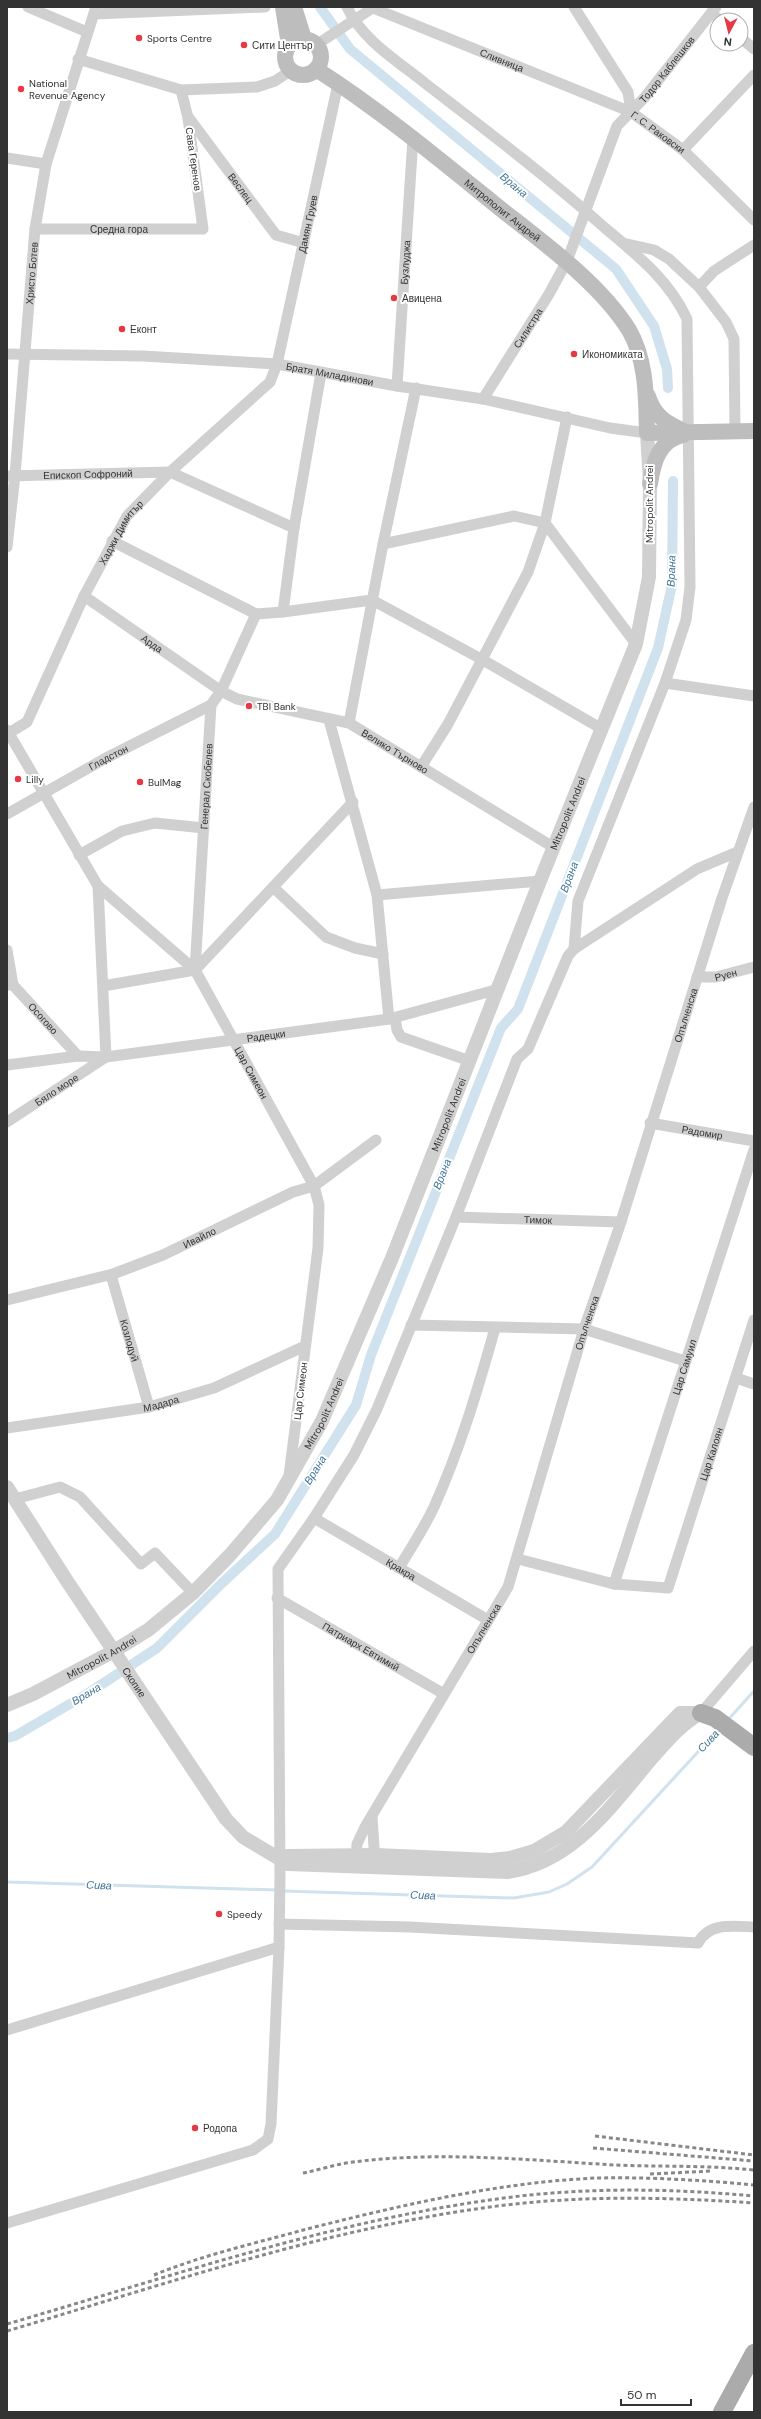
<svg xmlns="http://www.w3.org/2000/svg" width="761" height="2419" viewBox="0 0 761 2419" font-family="'DM Sans',sans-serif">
  <rect width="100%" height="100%" fill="#fff"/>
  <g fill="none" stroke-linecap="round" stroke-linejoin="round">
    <!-- stream -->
    <g stroke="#cfe2ee" stroke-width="3">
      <polyline points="727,1721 754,1691"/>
      <polyline points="7,1882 277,1890"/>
      <polyline points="283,1891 514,1898 549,1892 567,1884 592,1867 719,1729"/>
    </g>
    <!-- canal -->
    <g stroke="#cfe2ee" stroke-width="10">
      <polyline points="320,7 350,49 616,269 654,326 667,369 668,388"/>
      <polyline points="7,1738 15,1736 87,1694 157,1648 221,1584 275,1534 356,1405 371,1355 501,1028 518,1009 658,648 672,585 673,481"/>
    </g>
    <!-- minor -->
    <g stroke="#d0d0d0" stroke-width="11">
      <polyline points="28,7 87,32"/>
      <path d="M347 7C362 40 399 62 426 84 487 131 548 177 605 228 637 255 669 280 687 319L690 587 686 620 665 683 754 696"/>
      <polyline points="574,7 628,92 631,112"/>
      <path id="s1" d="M373 8 631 112 683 150 754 220"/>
      <polyline points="711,13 720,20"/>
      <polyline points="94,14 265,7"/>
      <polyline points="741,38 754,49"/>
      <polyline points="316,45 374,7"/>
      <polyline points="78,59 181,90 257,87 275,81 290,71"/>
      <path id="s2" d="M189 118 276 235 304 243"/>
      <polyline points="683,150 754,75"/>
      <polyline points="7,158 46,164"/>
      <path id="s3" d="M35 229H203L188 118 181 90"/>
      <polyline points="623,243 654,250 669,259 699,287 726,322 734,339 735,431"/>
      <polyline points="699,287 714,271 754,245"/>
      <path id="s4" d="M7 354 143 356 277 364 397 386 483 399 610 428 647 433"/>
      <path id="s5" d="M397 386 413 138"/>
      <path id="s6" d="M483 399 549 294 567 261 617 126 645 97 716 7"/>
      <polyline points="567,417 545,523 636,644"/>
      <path id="s7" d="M7 476 170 472 294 528"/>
      <polyline points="112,541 256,614 283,612 372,600 483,660 602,729"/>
      <polyline points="383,544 514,516 545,523 528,572 448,724 421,767"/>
      <path id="s8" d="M7 547 15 475 35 229 46 164 96 7"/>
      <path id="s9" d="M84 596 221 691 237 699 349 723 553 847"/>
      <polyline points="283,612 294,528 321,373"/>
      <polyline points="329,720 377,895 389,1019"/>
      <polyline points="349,723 383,544 416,388"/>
      <path id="s10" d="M7 730 98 886 195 970 314 1186 319 1205 318 1248 289 1476"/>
      <path id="s11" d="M9 733 27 722 84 596 127 516 170 472 270 382 277 364 338 84"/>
      <path id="s12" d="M7 814 106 758 211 705"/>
      <polyline points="79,855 122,831 155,823 204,828"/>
      <polyline points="273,887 326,937 355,948 383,954"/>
      <polyline points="377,895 540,881"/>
      <polyline points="574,949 697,869 737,852"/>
      <polyline points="7,950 13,985"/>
      <path id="s13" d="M195 970 211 705 221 691 256 614"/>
      <path id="s14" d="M697 977H716L754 967"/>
      <path id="s15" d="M7 985H13L78 1056"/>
      <polyline points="103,986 195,970 353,802"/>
      <polyline points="395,1018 397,1030 401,1037 470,1061"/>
      <path id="s16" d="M7 1065 78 1056 106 1057 389 1019 499 989"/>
      <path id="s17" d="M7 1122 106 1057 98 886"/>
      <path id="s18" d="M650 1123 754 1141"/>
      <path id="s19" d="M456 1217 621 1222"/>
      <path id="s20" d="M111 1275 149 1407"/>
      <path id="s21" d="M7 1300 113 1274 163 1255 293 1192 314 1186 376 1140"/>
      <polyline points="411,1325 584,1329 685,1361"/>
      <polyline points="736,1378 754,1384"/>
      <path id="s22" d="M7 1428 149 1407 214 1388 305 1346"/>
      <polyline points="15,1499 60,1487 80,1497 141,1564 155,1553 193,1593"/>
      <path id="s23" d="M314 1518 488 1620"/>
      <path id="s24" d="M518 1559 614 1584 668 1588 754 1320"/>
      <path d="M399 1568C411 1548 424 1528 434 1507 460 1449 478 1389 495 1328"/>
      <path id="s25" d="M614 1584 754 1150"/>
      <path id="s26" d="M277 1598 444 1694"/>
      <polyline points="701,1713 754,1651"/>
      <polyline points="372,1817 375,1862"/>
      <path id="s27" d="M356 1863 357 1844 365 1827 508 1587 584 1329 619 1228 722 898 754 807"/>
      <path d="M279 1924 410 1927 698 1943C709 1922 733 1926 754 1927"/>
      <polyline points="7,2030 279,1947"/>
      <polyline points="7,2223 253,2150 268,2139 271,2124 279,1947 280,1874 278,1569 314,1518 354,1455 377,1409 456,1217 517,1059 528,1049 568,956 574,949 578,901 665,683"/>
    </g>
    <!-- tertiary -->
    <g stroke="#d0d0d0" stroke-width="14">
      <path id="s28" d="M7 1487 67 1581 226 1819 243 1837 288 1864 507 1872C573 1863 612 1805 652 1758 667 1741 681 1724 701 1713"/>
      <path id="s29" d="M7 1705 33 1694 114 1651 148 1630 193 1593 230 1555 277 1500 322 1421 392 1258 540 881 636 644 649 577 650 484 647 433"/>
      <polyline points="287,1856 376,1855 491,1860 510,1858 534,1851 566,1832 680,1713 701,1713"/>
    </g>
    <!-- secondary -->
    <g stroke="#bdbdbd" stroke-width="16">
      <polyline points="283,7 289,45"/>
      <polyline points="294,7 304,39"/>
      <circle cx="303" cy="57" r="18"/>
      <path id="s30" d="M316 69C380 110 439 159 497 206 541 241 599 282 629 330 647 361 646 398 647 433L754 431"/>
      <path d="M648 396C654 416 666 423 684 431"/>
      <path d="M650 484C653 463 659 440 683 435"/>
    </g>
    <!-- primary -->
    <g stroke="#ababab" stroke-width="18">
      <polyline points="701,1713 715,1718 754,1747"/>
      <polyline points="722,2412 754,2353"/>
    </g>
    <!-- rail -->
    <g stroke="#888" stroke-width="3" stroke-dasharray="4 3" stroke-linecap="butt">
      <polyline points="595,2136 754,2155"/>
      <polyline points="593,2148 754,2161"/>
      <path d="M303 2173C319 2170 336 2164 353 2162 439 2151 529 2160 614 2165 662 2167 707 2165 754 2170"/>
      <polyline points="650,2174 712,2171"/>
      <path d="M154 2275C203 2255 256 2243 307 2229 402 2205 500 2182 597 2178 649 2177 702 2180 754 2185"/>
      <path d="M7 2324C166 2278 325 2223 490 2200 577 2187 666 2188 754 2196"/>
      <path d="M7 2331C166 2284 325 2229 490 2207 578 2195 666 2197 754 2203"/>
    </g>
  </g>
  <!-- markers -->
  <g fill="#e63946" stroke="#fff" stroke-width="1.5">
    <circle cx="139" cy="38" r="4"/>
    <circle cx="244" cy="45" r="4"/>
    <circle cx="21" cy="89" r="4"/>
    <circle cx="394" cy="298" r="4"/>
    <circle cx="122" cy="329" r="4"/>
    <circle cx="574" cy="354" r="4"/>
    <circle cx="249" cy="706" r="4"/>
    <circle cx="18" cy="779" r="4"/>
    <circle cx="140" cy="782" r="4"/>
    <circle cx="219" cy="1914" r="4"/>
    <circle cx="195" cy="2128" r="4"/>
  </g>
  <g text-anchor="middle" stroke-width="4" stroke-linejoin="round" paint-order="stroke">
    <!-- poi labels -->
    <g font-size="10" fill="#333" stroke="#fff" text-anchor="start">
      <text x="147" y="42">Sports Centre</text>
      <text x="252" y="49">Сити Център</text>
      <text x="29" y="87">National<tspan x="29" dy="12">Revenue Agency</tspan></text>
      <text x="402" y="302">Авицена</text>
      <text x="130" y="333">Еконт</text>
      <text x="582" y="358">Икономиката</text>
      <text x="257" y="710">TBI Bank</text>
      <text x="26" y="783">Lilly</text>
      <text x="148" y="786">BulMag</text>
      <text x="227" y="1918">Speedy</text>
      <text x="203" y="2132">Родопа</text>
    </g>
    <!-- street labels -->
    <g font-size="10" fill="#333" stroke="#fff">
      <text dy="4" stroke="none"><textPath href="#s1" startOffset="139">Сливница</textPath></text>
      <text dy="4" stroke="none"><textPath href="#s6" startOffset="381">Тодор Каблешков</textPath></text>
      <text dy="4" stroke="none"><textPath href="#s1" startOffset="312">Г. С. Раковски</textPath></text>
      <text transform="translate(194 159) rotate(82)" y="4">Сава Геренов</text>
      <text dy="4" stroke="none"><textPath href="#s2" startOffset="87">Веслец</textPath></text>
      <text dy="4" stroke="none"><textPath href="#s30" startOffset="234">Митрополит Андрей</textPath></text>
      <text dy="4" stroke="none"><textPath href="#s11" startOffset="609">Дамян Груев</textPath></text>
      <text dy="4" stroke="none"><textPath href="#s3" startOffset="84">Средна гора</textPath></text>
      <text dy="4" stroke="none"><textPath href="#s5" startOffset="124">Бузлуджа</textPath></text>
      <text dy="4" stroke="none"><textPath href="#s8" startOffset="275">Христо Ботев</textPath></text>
      <text dy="4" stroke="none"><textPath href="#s6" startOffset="84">Силистра</textPath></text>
      <text dy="4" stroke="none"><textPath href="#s4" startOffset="324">Братя Миладинови</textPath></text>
      <text dy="4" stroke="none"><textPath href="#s7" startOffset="81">Епископ Софроний</textPath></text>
      <text transform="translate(649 504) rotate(-90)" y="4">Mitropolit Andrei</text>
      <text dy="4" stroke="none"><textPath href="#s11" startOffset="233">Хаджи Димитър</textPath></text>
      <text dy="4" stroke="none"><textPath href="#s9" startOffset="83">Арда</textPath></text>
      <text dy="4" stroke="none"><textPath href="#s9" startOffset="353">Велико Търново</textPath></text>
      <text dy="4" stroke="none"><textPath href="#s12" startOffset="116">Гладстон</textPath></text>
      <text dy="4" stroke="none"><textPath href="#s13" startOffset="184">Генерал Скобелев</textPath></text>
      <text dy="4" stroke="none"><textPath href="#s29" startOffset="1090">Mitropolit Andrei</textPath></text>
      <text dy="4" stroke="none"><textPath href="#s14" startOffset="29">Руен</textPath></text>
      <text dy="4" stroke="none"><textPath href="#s27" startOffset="916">Опълченска</textPath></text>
      <text dy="4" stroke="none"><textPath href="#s15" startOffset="51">Осогово</textPath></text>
      <text dy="4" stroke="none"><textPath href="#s16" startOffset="261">Радецки</textPath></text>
      <text dy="4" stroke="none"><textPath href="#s10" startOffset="426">Цар Симеон</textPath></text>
      <text dy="4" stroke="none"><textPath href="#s17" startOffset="59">Бяло море</textPath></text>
      <text dy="4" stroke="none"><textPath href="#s29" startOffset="766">Mitropolit Andrei</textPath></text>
      <text dy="4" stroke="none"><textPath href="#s18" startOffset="53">Радомир</textPath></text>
      <text dy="4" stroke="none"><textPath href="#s19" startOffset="82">Тимок</textPath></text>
      <text dy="4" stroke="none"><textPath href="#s21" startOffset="203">Ивайло</textPath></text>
      <text dy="4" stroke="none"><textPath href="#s27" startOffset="593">Опълченска</textPath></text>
      <text dy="4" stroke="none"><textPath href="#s20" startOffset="68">Козлодуй</textPath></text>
      <text dy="4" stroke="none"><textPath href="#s25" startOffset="228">Цар Самуил</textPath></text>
      <text transform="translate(300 1391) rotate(-83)" y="4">Цар Симеон</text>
      <text dy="4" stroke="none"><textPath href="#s22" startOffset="156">Мадара</textPath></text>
      <text dy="4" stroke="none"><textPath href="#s29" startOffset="442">Mitropolit Andrei</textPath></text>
      <text dy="4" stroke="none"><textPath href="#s24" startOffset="294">Цар Калоян</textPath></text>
      <text dy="4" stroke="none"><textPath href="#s23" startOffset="101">Кракра</textPath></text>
      <text dy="4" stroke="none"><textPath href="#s27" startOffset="269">Опълченска</textPath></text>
      <text dy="4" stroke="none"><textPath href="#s26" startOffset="97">Патриарх Евтимий</textPath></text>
      <text dy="4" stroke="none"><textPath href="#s29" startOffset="106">Mitropolit Andrei</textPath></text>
      <text dy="4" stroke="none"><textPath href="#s28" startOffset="233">Скопие</textPath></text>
    </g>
    <!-- water labels -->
    <g font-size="11" font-style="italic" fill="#3f7597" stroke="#fff">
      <text transform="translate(514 185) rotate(40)" y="4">Врана</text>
      <text transform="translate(671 571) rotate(-88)" y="4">Врана</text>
      <text transform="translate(569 877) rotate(-69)" y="4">Врана</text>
      <text transform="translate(442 1174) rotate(-68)" y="4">Врана</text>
      <text transform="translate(315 1470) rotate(-58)" y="4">Врана</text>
      <text transform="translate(86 1694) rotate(-31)" y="4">Врана</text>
      <text transform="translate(708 1741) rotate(-47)" y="4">Сива</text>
      <text transform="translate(99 1885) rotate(2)" y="4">Сива</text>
      <text transform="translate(423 1895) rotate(2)" y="4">Сива</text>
    </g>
  </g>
  <!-- border -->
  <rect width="761" height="2419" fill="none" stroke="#333333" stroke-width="16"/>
  <!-- north arrow -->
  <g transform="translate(729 32) rotate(187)"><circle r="19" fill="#ffffff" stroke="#adadad"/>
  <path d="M0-3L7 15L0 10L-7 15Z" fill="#e63946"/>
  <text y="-6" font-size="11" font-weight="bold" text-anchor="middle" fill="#333333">N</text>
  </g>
  <!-- scale -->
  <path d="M621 2399v6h70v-6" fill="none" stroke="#333333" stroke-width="2"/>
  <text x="627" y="2399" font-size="12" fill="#333333" stroke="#ffffff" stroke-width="3" paint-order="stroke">50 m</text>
</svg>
